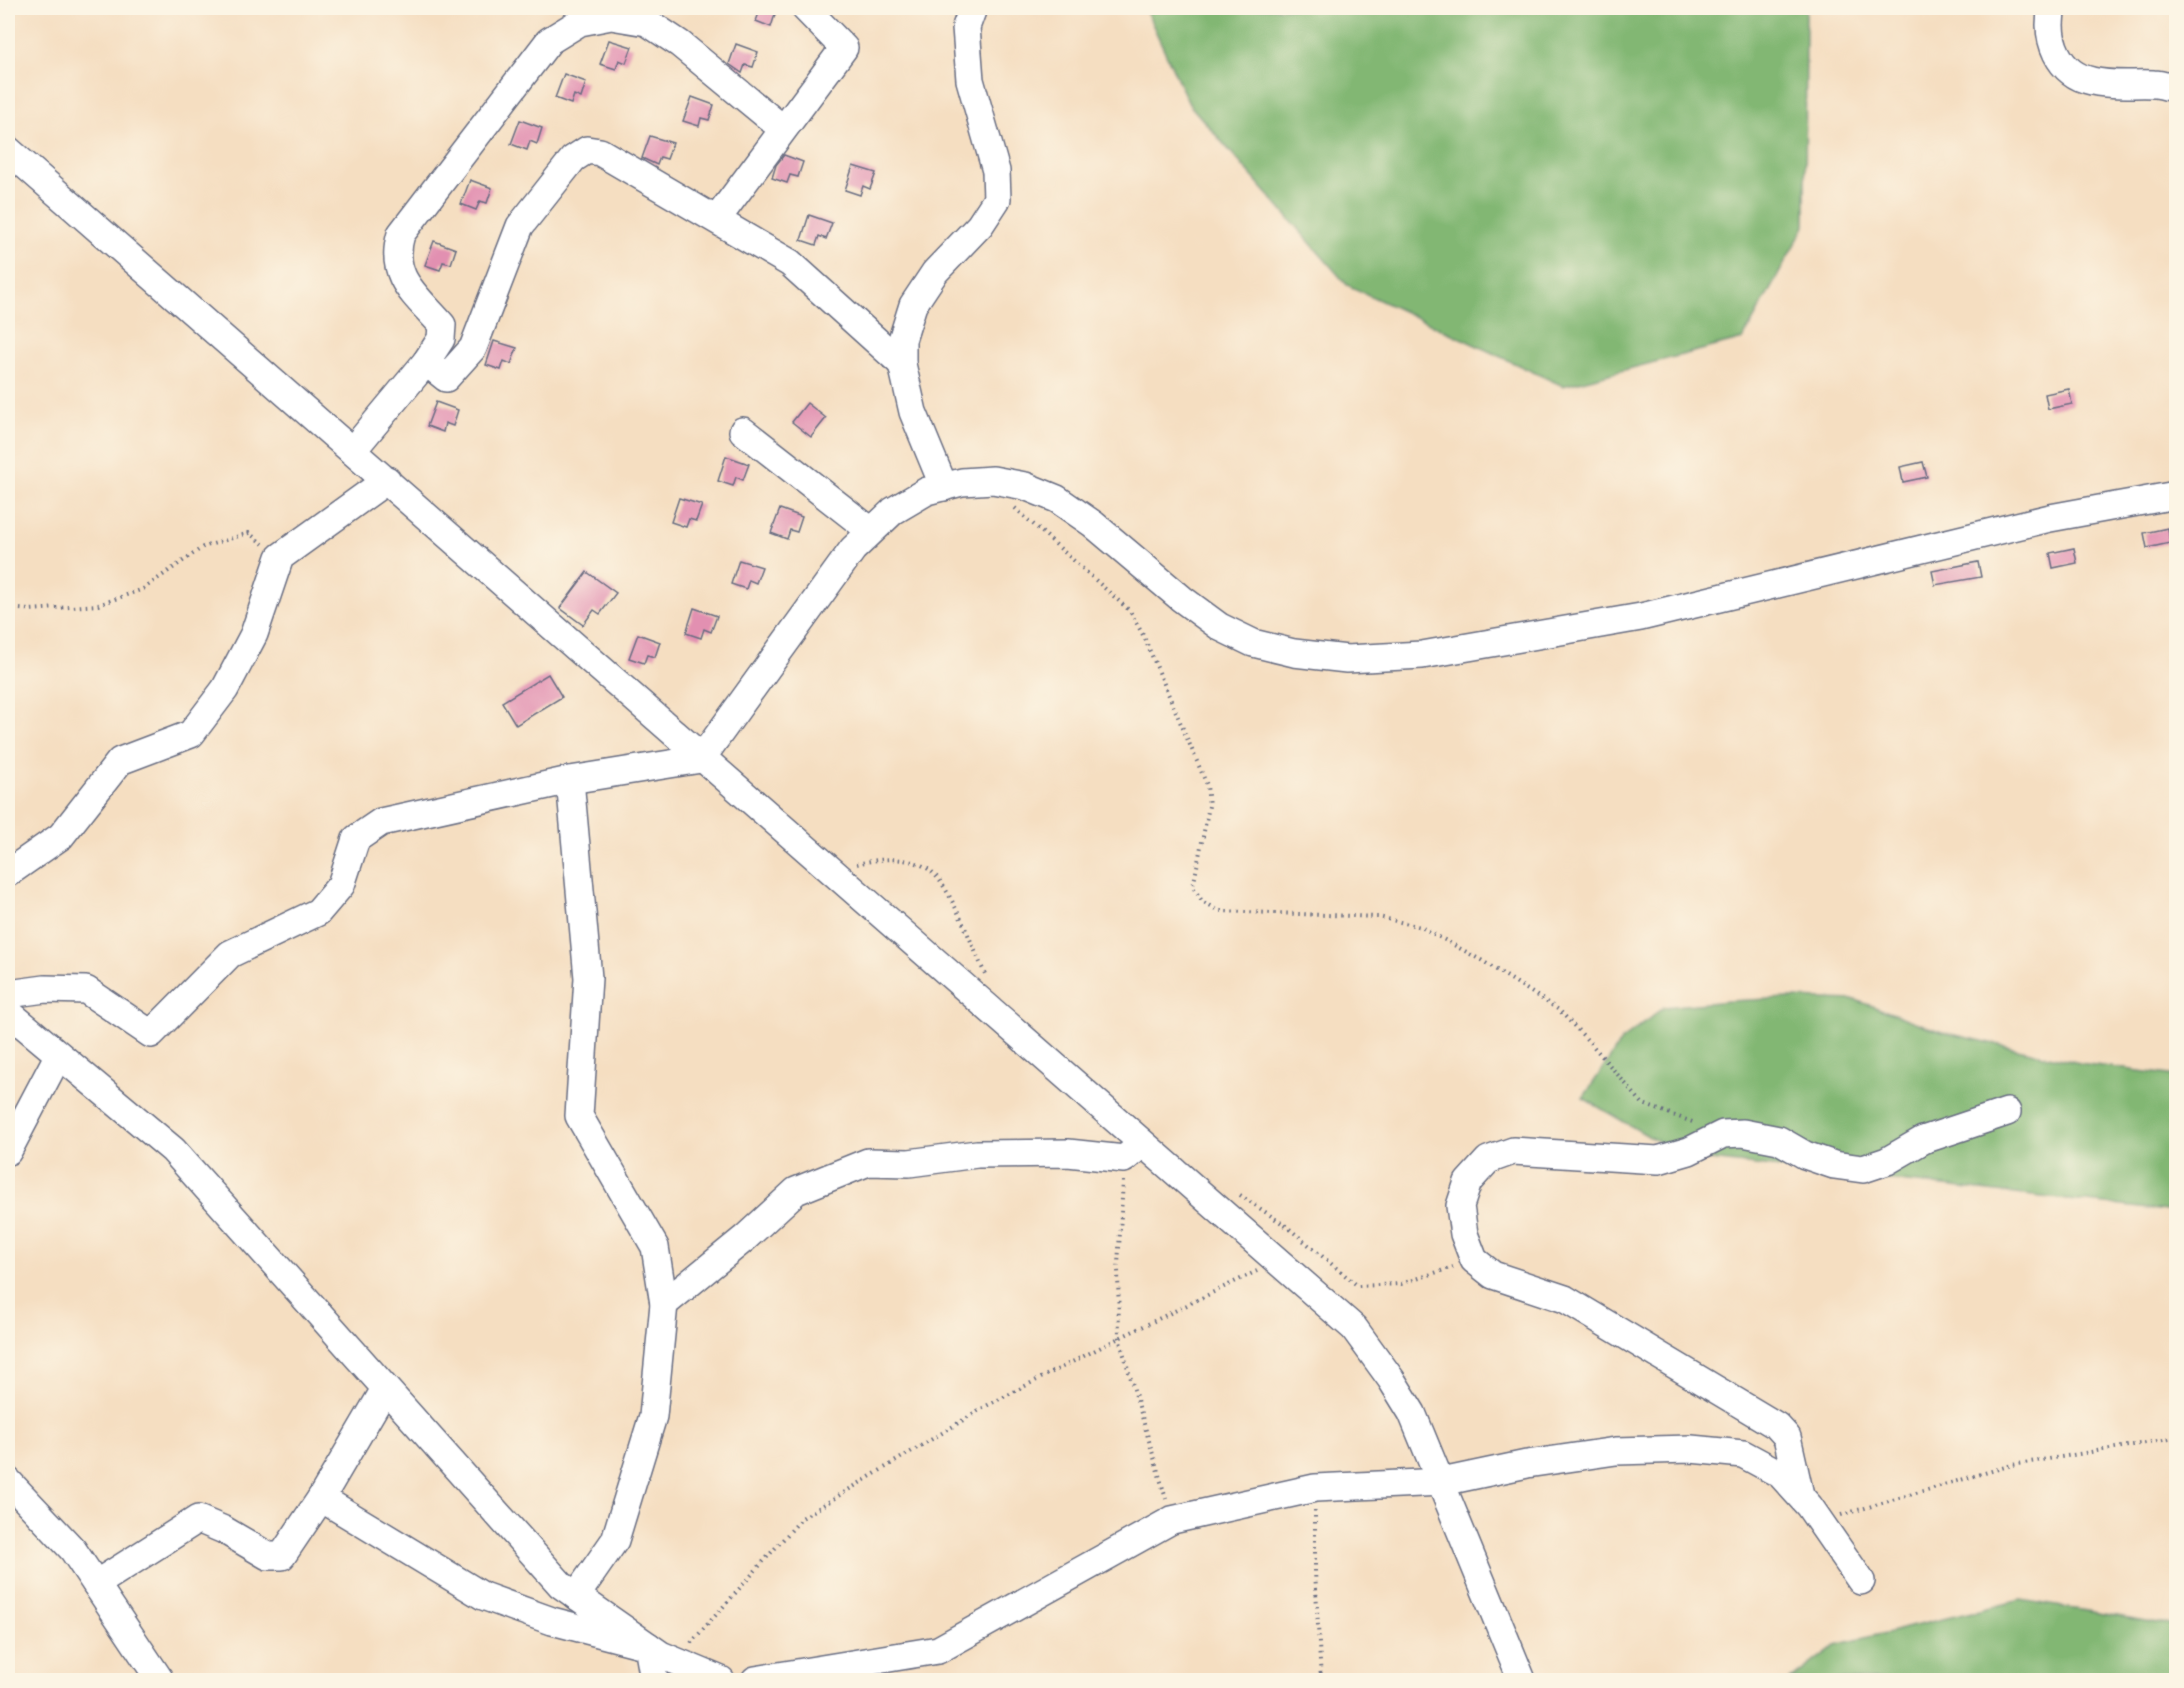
<svg xmlns="http://www.w3.org/2000/svg" width="2184" height="1688" viewBox="0 0 2184 1688" font-family="'Gentium Book Plus',serif">
  <rect width="100%" height="100%" fill="#fcf5e5"/>
  <filter id="ink" filterUnits="userSpaceOnUse"><feTurbulence type="fractalNoise" baseFrequency=".0167" numOctaves="2"/><feDisplacementMap in="SourceGraphic" scale="12" xChannelSelector="R" yChannelSelector="G"/><feConvolveMatrix kernelMatrix="1 2 1 2 8 2 1 2 1" color-interpolation-filters="sRGB"/></filter>
  <filter id="wash" filterUnits="userSpaceOnUse"><feTurbulence type="fractalNoise" baseFrequency=".008" numOctaves="4" result="noise"/><feDisplacementMap in="SourceGraphic" scale="24" xChannelSelector="R" yChannelSelector="G"/><feGaussianBlur stdDeviation="1.35" result="paint"/><feColorMatrix in="noise" values="0 0 0 0 0 0 0 0 0 0 0 0 0 0 0 0 0 1.4 0 .05"/><feComposite in="paint" operator="in"/></filter>
  <g filter="url(#wash)">
    <rect width="100%" height="100%" fill="#f5dec1"/>
    <!-- forest -->
    <g fill="#82b773" stroke="#4e7368" stroke-width="1.5">
      <polygon points="1145,8 1806,8 1805,226 1743,339 1563,386 1347,285 1189,104"/>
      <polygon points="1790,998 1856,1000 1942,1032 2080,1063 2176,1076 2176,1212 1684,1157 1583,1098 1622,1040 1664,1007 1729,1001"/>
      <polygon points="2021,1600 2176,1626 2176,1680 1790,1680 1836,1645"/>
    </g>
    <g id="blocks">
      <!-- building -->
      <g fill="#e290b1">
        <polygon points="761,8 777,8 771,27 756,21"/>
        <polygon points="609,40 632,47 626,63 619,60 616,69 600,64"/>
        <polygon points="736,44 758,52 753,67 745,65 742,73 729,64"/>
        <polygon points="564,74 586,82 581,98 574,95 571,104 555,98"/>
        <polygon points="692,97 714,105 709,120 701,118 699,126 683,121"/>
        <polygon points="520,120 542,128 537,144 530,141 527,150 511,144"/>
        <polygon points="650,136 673,143 667,159 660,157 657,165 642,158"/>
        <polygon points="784,155 803,162 798,177 790,175 787,183 772,178 776,165"/>
        <polygon points="853,166 876,173 870,189 863,186 860,195 845,190"/>
        <polygon points="470,180 492,188 487,203 480,201 476,210 461,204"/>
        <polygon points="809,215 832,223 826,239 819,236 816,245 801,240"/>
        <polygon points="434,241 456,249 451,264 443,262 440,270 425,265"/>
        <polygon points="494,341 517,348 511,364 504,361 501,370 486,365"/>
        <polygon points="2069,389 2072,404 2048,409 2045,394"/>
        <polygon points="436,402 458,410 453,426 445,423 443,432 427,426"/>
        <polygon points="807,403 826,418 811,437 792,422"/>
        <polygon points="726,456 749,464 743,480 736,477 733,486 718,481"/>
        <polygon points="1923,462 1927,477 1903,482 1900,467"/>
        <polygon points="679,498 702,505 696,521 689,519 686,527 671,522"/>
        <polygon points="780,509 802,517 797,532 790,530 787,539 771,533"/>
        <polygon points="2168,528 2170,543 2147,548 2144,533"/>
        <polygon points="2074,548 2077,563 2053,568 2050,553"/>
        <polygon points="739,560 762,567 756,583 749,580 746,589 731,584"/>
        <polygon points="1978,562 1981,577 1935,585 1932,571"/>
        <polygon points="587,572 616,593 600,614 594,610 583,625 560,608"/>
        <polygon points="694,608 717,616 711,632 704,629 701,638 686,633"/>
        <polygon points="638,634 660,642 655,657 647,655 644,663 629,658"/>
        <polygon points="548,674 562,697 516,725 502,702"/>
      </g>
    </g>
  </g>
  <g filter="url(#ink)">
    <use href="#blocks" fill-opacity="0" stroke="#676c81" stroke-width="1.5"/>
    <g fill="none" stroke-linecap="round" stroke-linejoin="round">
      <defs>
        <g id="minor">
          <path d="M2052 8C2045 39 2058 74 2092 81 2112 86 2134 83 2154 84 2161 84 2169 87 2176 89"/>
          <polyline points="8,150 1354,1328 1391,1379 1412,1413 1522,1680"/>
          <polyline points="717,219 844,48 805,8"/>
          <polyline points="426,362 446,378 473,348 520,226 573,159 587,150 600,152 790,263 902,364"/>
          <polyline points="743,431 871,531"/>
          <path d="M352 451 426 362 441 339 442 325C416 295 388 277 401 234L549 41 580 22 611 16 647 22 680 44 783 129"/>
          <polyline points="944,487 913,412 902,364 902,340 913,305 935,272 980,225 997,199 996,171 970,80 966,27 973,8"/>
          <polyline points="570,780 588,978 579,1116 655,1247 664,1304 653,1416 615,1540 576,1596"/>
          <polyline points="8,873 61,836 120,761 191,734 225,689 254,634 280,557 387,480"/>
          <polyline points="8,994 45,989 86,990 151,1034 230,954 318,912 341,885 356,839 381,822 570,780 701,759 853,549 893,511 927,491 962,482 993,480 1025,486 1057,499 1093,524 1182,599 1220,627 1253,643 1294,653 1347,659 1422,655 1641,617 2050,518 2176,495"/>
          <polyline points="8,1012 173,1150 561,1585 661,1655 721,1680"/>
          <polyline points="8,1151 58,1056"/>
          <polyline points="664,1304 745,1238 796,1191 868,1162 909,1163 977,1154 1068,1153 1124,1159 1142,1144"/>
          <polyline points="8,1481 73,1550 160,1680"/>
          <polyline points="1800,1495 1787,1437 1777,1426 1565,1299 1493,1275 1474,1260 1464,1234 1460,1206 1468,1182 1488,1160 1513,1151 1658,1160 1689,1151 1723,1134 1743,1133 1779,1140 1805,1155 1834,1165 1863,1169 1887,1161 1923,1140 2007,1112"/>
          <polyline points="321,1498 483,1596 552,1621 648,1646 654,1680"/>
          <polyline points="96,1584 198,1519 224,1530 268,1556 282,1556 321,1498 385,1389"/>
          <polyline points="755,1680 938,1650 1172,1520 1315,1488 1442,1482 1527,1464 1616,1451 1691,1449 1743,1454 1780,1474 1809,1506 1861,1581"/>
        </g>
      </defs>
      <!-- minor casing -->
      <use href="#minor" stroke="#676c81" stroke-width="30"/>
      <!-- path -->
      <g stroke="#676c81" stroke-width="4" stroke-dasharray="1.5 4.5" stroke-linecap="butt">
        <polyline points="1015,508 1130,611 1144,637 1207,785 1209,806 1193,887 1202,901 1220,911 1379,917 1421,927 1481,960 1559,1010 1593,1046 1643,1104 1695,1123"/>
        <polyline points="8,608 30,610 98,605 143,589 203,547 249,533 263,544"/>
        <path d="M857 864C880 858 913 855 932 872 952 890 973 948 985 974"/>
        <polyline points="1123,1181 1118,1265 1119,1338 1166,1499"/>
        <polyline points="1240,1195 1286,1226 1358,1286 1401,1284 1453,1267"/>
        <polyline points="1315,1510 1315,1571 1321,1680"/>
        <polyline points="1841,1515 2012,1465 2176,1438"/>
        <polyline points="691,1643 802,1518 988,1405 1119,1338 1257,1271"/>
      </g>
      <!-- minor -->
      <use href="#minor" stroke="#fff" stroke-width="27"/>
    </g>
  </g>
  <!-- margin -->
  <rect width="2184" height="1688" fill="none" stroke="#fcf5e5" stroke-width="30"/>
</svg>
